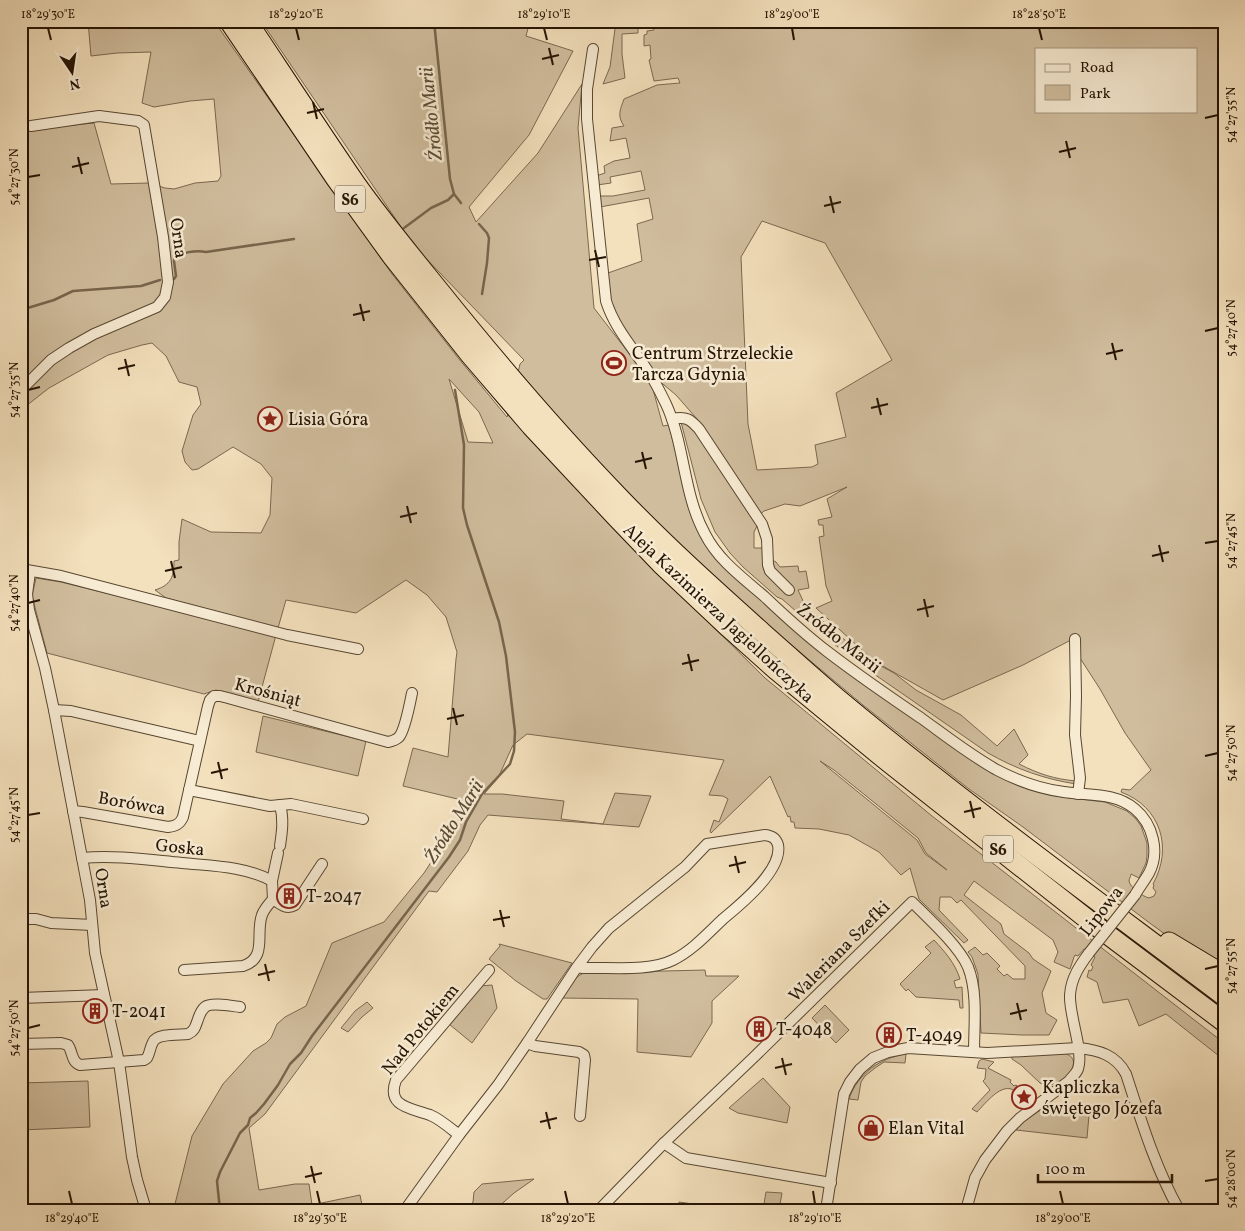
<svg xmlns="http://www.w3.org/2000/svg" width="1245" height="1231" viewBox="0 0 1245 1231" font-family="Vollkorn,serif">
  <rect width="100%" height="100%" fill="#f3e0bc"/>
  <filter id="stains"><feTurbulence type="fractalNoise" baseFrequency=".004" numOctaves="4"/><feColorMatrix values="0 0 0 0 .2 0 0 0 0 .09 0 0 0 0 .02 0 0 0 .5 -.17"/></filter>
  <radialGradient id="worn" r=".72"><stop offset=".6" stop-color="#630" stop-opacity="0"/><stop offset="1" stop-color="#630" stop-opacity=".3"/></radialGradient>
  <!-- green -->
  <g fill="#d0bd9d" stroke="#7a6850" fill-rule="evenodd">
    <path d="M88 21H214L392 274 459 359 507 417 509 411 660 574 765 678 932 816 1224 1043V1060L1166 1014 1139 1026 1128 999 1103 1003 1097 982 1087 977 1089 970 1091 971 1093 967 1091 965 1095 957 1084 949 1078 956 1075 955 1074 957 1070 969 1054 962 1058 952 1053 940 974 881 964 895 1001 924 1004 934 1029 953 1033 959 1051 971 1042 993 1046 1013 1057 1020 1049 1035H1022L981 1033 978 974 972 957 968 952 975 947 983 955 987 953 1000 966 997 969 1004 976 1007 974 1013 979H1025V966L961 900 957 903 951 897H940L939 910 968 940 964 943 919 899 910 868 901 875 879 852 849 835 819 829 795 828 794 822H791L790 816 788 817 770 776 711 833 710 831 714 820 719 822 728 799 723 796 709 795 724 760 527 734 513 745 498 778 484 794H502L564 801 561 819 603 824 615 793 651 796 639 827 488 815 480 825 468 851 437 892 429 891 265 1114 249 1128 259 1190 295 1184H309L312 1205 360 1195 363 1210H172L175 1204 192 1136 223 1084 253 1051 266 1043 271 1038 277 1024 285 1017 306 1006 332 943 384 922 424 873 470 802 403 786 413 748 448 757 456 659 457 652 446 617 427 595 406 580 356 613 286 600 278 628 166 598 155 590C171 585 174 577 174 561L179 560V542L182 519 211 532 261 533 270 515 272 478 261 464 233 447 198 469 192 470 185 462 182 451 193 415 201 404 197 387 179 382 166 356 152 343 142 345 108 355 49 388 21 410V130L94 123 111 184 149 183 165 188 174 189 195 183 218 181 221 176 214 99 190 101 154 107 142 103 151 52 117 53 91 56ZM449 379 479 412 493 443 468 442ZM820 761 834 770 918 838 926 853 947 870 925 854 917 840Z"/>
    <path d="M261 21H530L526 36 573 51 529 135 469 207 476 222 538 153 582 84 578 128 594 308 651 382 663 426 669 425 690 510 696 526 709 550 716 559 730 573 825 656 854 678 970 758 1046 794 1062 797 1105 802 1127 811 1136 819 1141 826 1147 843V856L1146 863 1139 878 1131 874C1131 876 1129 879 1129 881 1130 888 1144 897 1149 898L1154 896 1156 892 1153 888 1154 885 1153 884C1173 848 1161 807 1121 792L1122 789 1130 790 1151 770 1125 733 1100 689 1069 641 1023 665 943 700 874 661 816 608 832 601 826 586 819 537 824 536 823 525H819L818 520 832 517 827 499 847 487 800 506 785 504 764 511 755 519 757 526 754 532V548H765L774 573 772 560 776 562 780 567 798 566 799 572 806 571 809 588 798 590 805 605 812 612 866 658 894 673 916 690 961 715 997 746 1014 729 1028 755 1019 764C1039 774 1054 779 1076 781V784C1044 779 1016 769 988 753L874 674 834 644 782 599 777 597 743 567 730 553 715 532 701 499 681 422 697 419 676 395 657 379 612 311 608 273 642 261 637 224 653 219 649 198 600 207 599 196H613L645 190 641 171 610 177 611 183 597 185 596 176 605 173 604 166 614 161 630 158 626 138 610 141 612 128 624 126C617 116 620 110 624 99L657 85 680 83 678 78 654 81 649 60 651 59 650 45 644 46V35L647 34V31L654 30 653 25H655V21H1224V970L1162 932 1147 921 1023 827 969 789 863 705 770 627 682 550 517 377 520 364 524 360 414 246ZM1036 49H1196V111H1036ZM762 221 825 243 892 360 836 393 846 437 815 445 818 464 812 467 757 470 748 424 741 257Z"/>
    <polygon points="616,21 626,21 627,22 638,23 638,33 622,34 622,54 625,78 603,84 610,67"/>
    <polygon points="36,578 61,582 276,635 258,702 216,690 204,694 47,653 32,596"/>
    <polygon points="263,716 366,741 358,776 256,752"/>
    <path d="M934 940C945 952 955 963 960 979L954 981 956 988 962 987 963 1008H960L959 1000 916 997 908 989 906 991 900 984 931 953 925 947Z"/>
    <polygon points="499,944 572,963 547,999 543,999 516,981 489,959 500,946"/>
    <path d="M705 970 706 976H739L712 1001V1023L691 1057 637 1052 638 999 562 998C568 988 573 977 584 973Z"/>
    <polygon points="492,985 497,1008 472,1043 449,1024 480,986"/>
    <polygon points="367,1002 373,1008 362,1017 348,1032 341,1028 355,1011"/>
    <polygon points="825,1005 849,1030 836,1043 812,1018"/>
    <path d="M1064 1053C1089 1060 1060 1093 1040 1083L1021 1065 1012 1059V1056Z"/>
    <path d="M906 1054 905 1063 884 1062 875 1068 865 1076 861 1082 858 1100 849 1099C858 1073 880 1058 906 1054Z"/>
    <path d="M982 1059 994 1062 988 1068 1011 1080 1010 1082 1014 1086 1016 1085 1021 1089 1024 1094 1033 1099 1024 1104C1022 1099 1019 1094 1015 1091 1002 1081 985 1104 977 1112L972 1109 990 1090 983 1081 985 1079 986 1069 977 1068 979 1061Z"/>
    <polygon points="763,1078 790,1107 787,1123 738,1113 729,1108"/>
    <polygon points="88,1081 90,1127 21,1130 21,1083"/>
    <polygon points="1042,1109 1089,1115 1087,1138 1016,1130 1019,1125"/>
    <polygon points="534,1179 514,1193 495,1210 467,1210 473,1202 474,1192 482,1184"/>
    <polygon points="766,1192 782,1193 779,1210 763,1210"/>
    <polygon points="679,1202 707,1206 707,1210 678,1210"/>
  </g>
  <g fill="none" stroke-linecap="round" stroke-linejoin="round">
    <!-- stream -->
    <g stroke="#77654c" stroke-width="2.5">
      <polyline points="434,21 450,179 454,194 461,203"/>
      <polyline points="479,224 487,233 489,238 487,263 482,294"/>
      <polyline points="404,228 431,208 448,200 454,194"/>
      <path d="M174 279 176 276 174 261 175 256C186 252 195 250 206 252L294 239"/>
      <polyline points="21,310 54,300 73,291 141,286 160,280"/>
      <polyline points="220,1210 217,1181 220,1172 240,1133 248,1125 250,1118 256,1113 264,1104 278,1085 290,1064 301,1053 312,1036 449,857 460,840 466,822 482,794 510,764 514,751 515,732 506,656 499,622 467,525 463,508 464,445 455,390"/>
    </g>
    <defs>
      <g id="street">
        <path d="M593 49 587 89V119L606 301C615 330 636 351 651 376 657 385 661 394 666 404 685 445 683 494 705 534 718 560 743 578 765 597 785 616 806 635 828 652 858 675 890 697 921 718 946 736 970 755 997 770 1018 781 1041 789 1064 792 1088 796 1115 792 1135 809 1153 824 1160 852 1149 873 1145 880 1139 888 1135 895"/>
        <polyline points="21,390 51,360 69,348 94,334 157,307 165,297 168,282 163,237 144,125 138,121 99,116 31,126"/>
        <path d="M672 419C686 416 690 419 699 429L762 524 767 539 768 565 770 571 789 590"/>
        <polyline points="21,569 61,576 287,635 358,649"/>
        <polyline points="30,572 27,594 29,610 45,668 54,710 90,900 95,953 119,1062 132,1157 137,1180 146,1210"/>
        <polyline points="1075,639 1076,696 1075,735 1080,778 1078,794"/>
        <polyline points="54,710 71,711 200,741"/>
        <polyline points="189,790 270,806 291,804 363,819"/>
        <path d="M73 811 83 812 168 827C176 826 180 824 183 817L208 706 210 700 214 696H220L228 698 388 742C393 741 396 740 399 737 405 730 410 703 412 693"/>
        <path d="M280 846C282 832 284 819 280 805"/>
        <path d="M82 858C116 855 149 860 182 863 212 866 245 866 272 881L273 899C280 904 286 910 295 905L322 864"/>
        <polyline points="272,881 278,853"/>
        <polyline points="21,919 36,919 51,923 92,925"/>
        <path d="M184 970 243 966C268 958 255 933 262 915 264 909 269 904 273 899"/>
        <polyline points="21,998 104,995"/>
        <polyline points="527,1043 535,1046 579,1052 584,1055 585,1060 580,1116"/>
        <path d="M21 1044 61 1043 68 1045C73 1052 71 1062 80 1065L144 1060 147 1058C150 1053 150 1047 153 1042 157 1033 179 1035 188 1034 194 1031 195 1028 197 1022 199 1017 200 1011 205 1007 211 1002 232 1006 240 1007"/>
        <path d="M459 1135C450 1128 440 1119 430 1115 411 1108 386 1107 396 1080L489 970"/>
        <polyline points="664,1143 686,1158 831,1183"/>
        <path d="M405 1210 459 1135 498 1085 527 1043 577 967 592 947 609 928 685 867 707 844 765 835C772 836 776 838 778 845 783 870 740 905 723 919 708 933 692 951 673 960 649 972 610 967 583 968L577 967"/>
        <path d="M599 1210 664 1143 752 1059 912 902C928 918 959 946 968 967 978 992 974 1026 974 1052"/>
        <path d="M826 1210 844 1094 850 1082 860 1069 873 1058 888 1052 908 1048 987 1053 1078 1048C1099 1050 1116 1055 1126 1074 1141 1120 1155 1167 1179 1210"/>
        <path d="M966 1210 975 1178 985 1160 1007 1131 1020 1118 1069 1081C1072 1077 1076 1074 1078 1069 1084 1051 1069 1016 1070 995 1071 978 1080 965 1089 953"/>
      </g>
      <g id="highway">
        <polyline points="229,21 336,179 391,255 471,356 531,426 615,516 661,564 729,628 776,670 888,762 1087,919 1224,1022"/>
        <path d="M247 21C283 75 319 130 356 184 383 222 413 258 442 294 499 365 558 434 621 499 666 546 715 590 763 633 788 655 812 677 837 698 962 802 1094 898 1224 996"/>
        <polyline points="1169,942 1224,975"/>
      </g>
    </defs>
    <!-- street casing -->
    <use href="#street" stroke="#584731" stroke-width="12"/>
    <!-- highway casing -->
    <use href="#highway" stroke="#251403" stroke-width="21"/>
    <!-- street -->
    <use href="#street" stroke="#f7ebd3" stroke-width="10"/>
    <!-- highway -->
    <use href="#highway" stroke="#f3e0bc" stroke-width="19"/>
    <defs>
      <polyline id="street-bridge" points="1089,953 1135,895"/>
    </defs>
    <!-- street-bridge casing -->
    <use href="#street-bridge" stroke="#584731" stroke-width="12" stroke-linecap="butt"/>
    <!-- street-bridge -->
    <use href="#street-bridge" stroke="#f7ebd3" stroke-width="10"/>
  </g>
  <!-- ticks -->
  <path fill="none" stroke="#251403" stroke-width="2" d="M48 28 51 40M296 28 299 40M544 28 547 40M792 28 794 40M1039 28 1042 40M549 48 553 65M542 59 559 55M313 102 317 119M307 113 324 109M1205 118 1218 115M1066 141 1070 158M1059 152 1076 148M78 157 82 174M72 167 89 163M28 177 40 175M830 196 834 213M824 206 841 202M595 250 599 267M589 260 606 257M360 304 364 321M353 315 370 311M1205 331 1218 328M1112 343 1116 360M1106 354 1123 350M125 359 129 376M118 369 135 365M28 390 40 387M877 398 881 415M871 408 888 404M642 452 646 469M635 462 652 458M407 506 411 523M400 517 417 513M1205 543 1218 541M1159 545 1163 562M1152 556 1169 552M171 561 175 578M165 571 182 567M924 599 928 617M28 603 40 600M917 610 934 606M688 654 692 671M682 664 699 660M453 708 457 725M447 719 464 715M1205 756 1218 753M218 762 222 779M211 773 228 769M970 801 974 818M964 812 981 808M28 815 40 813M735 856 739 873M729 866 746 862M500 910 504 927M493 920 510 917M265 964 269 981M1205 969 1218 966M258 975 275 971M1017 1003 1021 1020M1010 1014 1027 1010M28 1028 40 1025M782 1058 786 1075M775 1068 792 1064M546 1112 550 1129M540 1122 557 1118M311 1166 315 1183M305 1177 322 1173M1205 1181 1218 1179M69 1191 72 1204M317 1191 320 1204M565 1191 568 1204M813 1191 815 1204M1060 1191 1063 1204"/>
  <!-- icons -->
  <defs>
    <symbol id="stadium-ring" viewBox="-11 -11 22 22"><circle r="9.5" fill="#f7ebd3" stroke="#8f2418" stroke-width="1.5"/><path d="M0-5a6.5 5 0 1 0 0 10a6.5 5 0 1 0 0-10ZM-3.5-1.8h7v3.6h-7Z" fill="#8f2418"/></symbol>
    <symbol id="sight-ring" viewBox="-11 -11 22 22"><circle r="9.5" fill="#f7ebd3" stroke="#8f2418" stroke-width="1.5"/><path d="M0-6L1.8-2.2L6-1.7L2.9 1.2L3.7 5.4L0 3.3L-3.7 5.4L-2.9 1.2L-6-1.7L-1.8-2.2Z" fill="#8f2418"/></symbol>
    <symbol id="building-ring" viewBox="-11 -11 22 22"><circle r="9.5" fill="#f7ebd3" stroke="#8f2418" stroke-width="1.5"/><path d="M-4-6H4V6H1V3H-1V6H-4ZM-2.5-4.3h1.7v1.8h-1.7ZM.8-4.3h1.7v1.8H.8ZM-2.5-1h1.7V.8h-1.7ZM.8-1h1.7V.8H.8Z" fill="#8f2418"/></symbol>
    <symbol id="shop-ring" viewBox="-11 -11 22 22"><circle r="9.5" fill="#f7ebd3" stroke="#8f2418" stroke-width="1.5"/><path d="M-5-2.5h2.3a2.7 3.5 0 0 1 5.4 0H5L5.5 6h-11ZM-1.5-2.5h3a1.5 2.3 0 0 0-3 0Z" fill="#8f2418"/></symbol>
  </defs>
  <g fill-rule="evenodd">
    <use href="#stadium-ring" x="600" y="349" width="28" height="28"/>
    <use href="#sight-ring" x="256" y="405" width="28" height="28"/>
    <use href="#building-ring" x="275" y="882" width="28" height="28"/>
    <use href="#building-ring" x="81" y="997" width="28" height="28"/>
    <use href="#building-ring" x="745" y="1015" width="28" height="28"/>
    <use href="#building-ring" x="875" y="1021" width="28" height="28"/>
    <use href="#sight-ring" x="1010" y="1083" width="28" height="28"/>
    <use href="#shop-ring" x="857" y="1114" width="28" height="28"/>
  </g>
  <g text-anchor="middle" stroke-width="5" stroke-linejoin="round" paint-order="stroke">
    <!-- shield labels -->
    <g fill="#f7ebd3" stroke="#645441" stroke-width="1">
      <rect x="335" y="185.5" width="30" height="27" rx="4"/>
      <rect x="983" y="835.5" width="30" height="27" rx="4"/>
    </g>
    <g font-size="16" font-weight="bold" fill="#251403">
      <text x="350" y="205">S6</text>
      <text x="998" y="855">S6</text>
    </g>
    <!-- street labels -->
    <g font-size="18" fill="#251403" stroke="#f7ebd3">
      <text transform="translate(179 238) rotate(82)" y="6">Orna</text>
      <text transform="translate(719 613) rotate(43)" y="6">Aleja Kazimierza Jagiellończyka</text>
      <text transform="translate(839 638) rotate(38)" y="6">Źródło Marii</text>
      <text transform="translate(268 692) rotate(15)" y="6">Krośniąt</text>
      <text transform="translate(132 803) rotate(10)" y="6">Borówca</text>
      <text transform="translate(180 847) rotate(6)" y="6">Goska</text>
      <text transform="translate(104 888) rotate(81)" y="6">Orna</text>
      <text transform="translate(1101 911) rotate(-52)" y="6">Lipowa</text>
      <text transform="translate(839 951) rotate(-45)" y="6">Waleriana Szefki</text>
      <text transform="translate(420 1029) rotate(-51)" y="6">Nad Potokiem</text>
    </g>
    <!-- poi labels -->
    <g font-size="18" fill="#251403" stroke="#f7ebd3" text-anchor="start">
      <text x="632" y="359">Centrum Strzeleckie<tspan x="632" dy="21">Tarcza Gdynia</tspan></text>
      <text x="288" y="425">Lisia Góra</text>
      <text x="306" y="902">T-2047</text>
      <text x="112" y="1017">T-2041</text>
      <text x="776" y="1035">T-4048</text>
      <text x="906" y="1041">T-4049</text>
      <text x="1042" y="1093">Kapliczka<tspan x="1042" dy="21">świętego Józefa</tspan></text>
      <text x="888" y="1134">Elan Vital</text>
    </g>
    <!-- water labels -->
    <g font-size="19" font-style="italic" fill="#5b4a34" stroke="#f7ebd3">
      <text transform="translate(430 114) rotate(-96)" y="7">Źródło Marii</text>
      <text transform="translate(453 821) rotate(-58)" y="7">Źródło Marii</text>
    </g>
  </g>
  <!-- margin -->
  <rect width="1245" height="1231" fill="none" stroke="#f3e0bc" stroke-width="55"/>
  <!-- legend -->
  <rect x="1035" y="48" width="162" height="65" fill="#f7ebd3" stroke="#a39580"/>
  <rect x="1045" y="64" width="25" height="8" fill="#f7ebd3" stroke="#a39580"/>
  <text x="1080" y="72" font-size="15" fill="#251403">Road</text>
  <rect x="1045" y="85" width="25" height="15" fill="#d0bd9d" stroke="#a39580"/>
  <text x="1080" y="98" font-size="15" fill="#251403">Park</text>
  <!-- north arrow -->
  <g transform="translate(72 72) rotate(167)" stroke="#f7ebd3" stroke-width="4" paint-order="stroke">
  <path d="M0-4L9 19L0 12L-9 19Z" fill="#251403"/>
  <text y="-8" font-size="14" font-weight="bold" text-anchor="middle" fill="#251403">N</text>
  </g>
  <!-- scale -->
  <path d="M1038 1174v8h134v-8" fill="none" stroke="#251403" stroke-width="2.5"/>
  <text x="1045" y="1174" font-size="15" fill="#251403" stroke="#f7ebd3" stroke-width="4" paint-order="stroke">100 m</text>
  <rect x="28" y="28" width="1190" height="1176" fill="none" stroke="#251403" stroke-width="2"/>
  <g font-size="12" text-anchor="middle" fill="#251403">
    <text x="48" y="18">18°29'30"E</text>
    <text x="296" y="18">18°29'20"E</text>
    <text x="544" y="18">18°29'10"E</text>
    <text x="792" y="18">18°29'00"E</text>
    <text x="1039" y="18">18°28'50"E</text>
    <text transform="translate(1231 115) rotate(-90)" y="4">54°27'35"N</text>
    <text transform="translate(14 177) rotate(-90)" y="4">54°27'30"N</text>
    <text transform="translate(1231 328) rotate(-90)" y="4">54°27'40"N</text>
    <text transform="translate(14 390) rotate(-90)" y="4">54°27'35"N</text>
    <text transform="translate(1231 541) rotate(-90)" y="4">54°27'45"N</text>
    <text transform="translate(14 603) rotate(-90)" y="4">54°27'40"N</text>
    <text transform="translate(1231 753) rotate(-90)" y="4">54°27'50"N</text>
    <text transform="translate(14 815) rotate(-90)" y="4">54°27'45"N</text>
    <text transform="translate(1231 966) rotate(-90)" y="4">54°27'55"N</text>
    <text transform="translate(14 1028) rotate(-90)" y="4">54°27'50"N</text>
    <text transform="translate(1231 1179) rotate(-90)" y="4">54°28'00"N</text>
    <text x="72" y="1222">18°29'40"E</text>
    <text x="320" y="1222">18°29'30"E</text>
    <text x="568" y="1222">18°29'20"E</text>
    <text x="815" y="1222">18°29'10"E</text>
    <text x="1063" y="1222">18°29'00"E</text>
  </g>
  <rect width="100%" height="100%" filter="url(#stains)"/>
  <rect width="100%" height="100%" fill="url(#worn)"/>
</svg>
